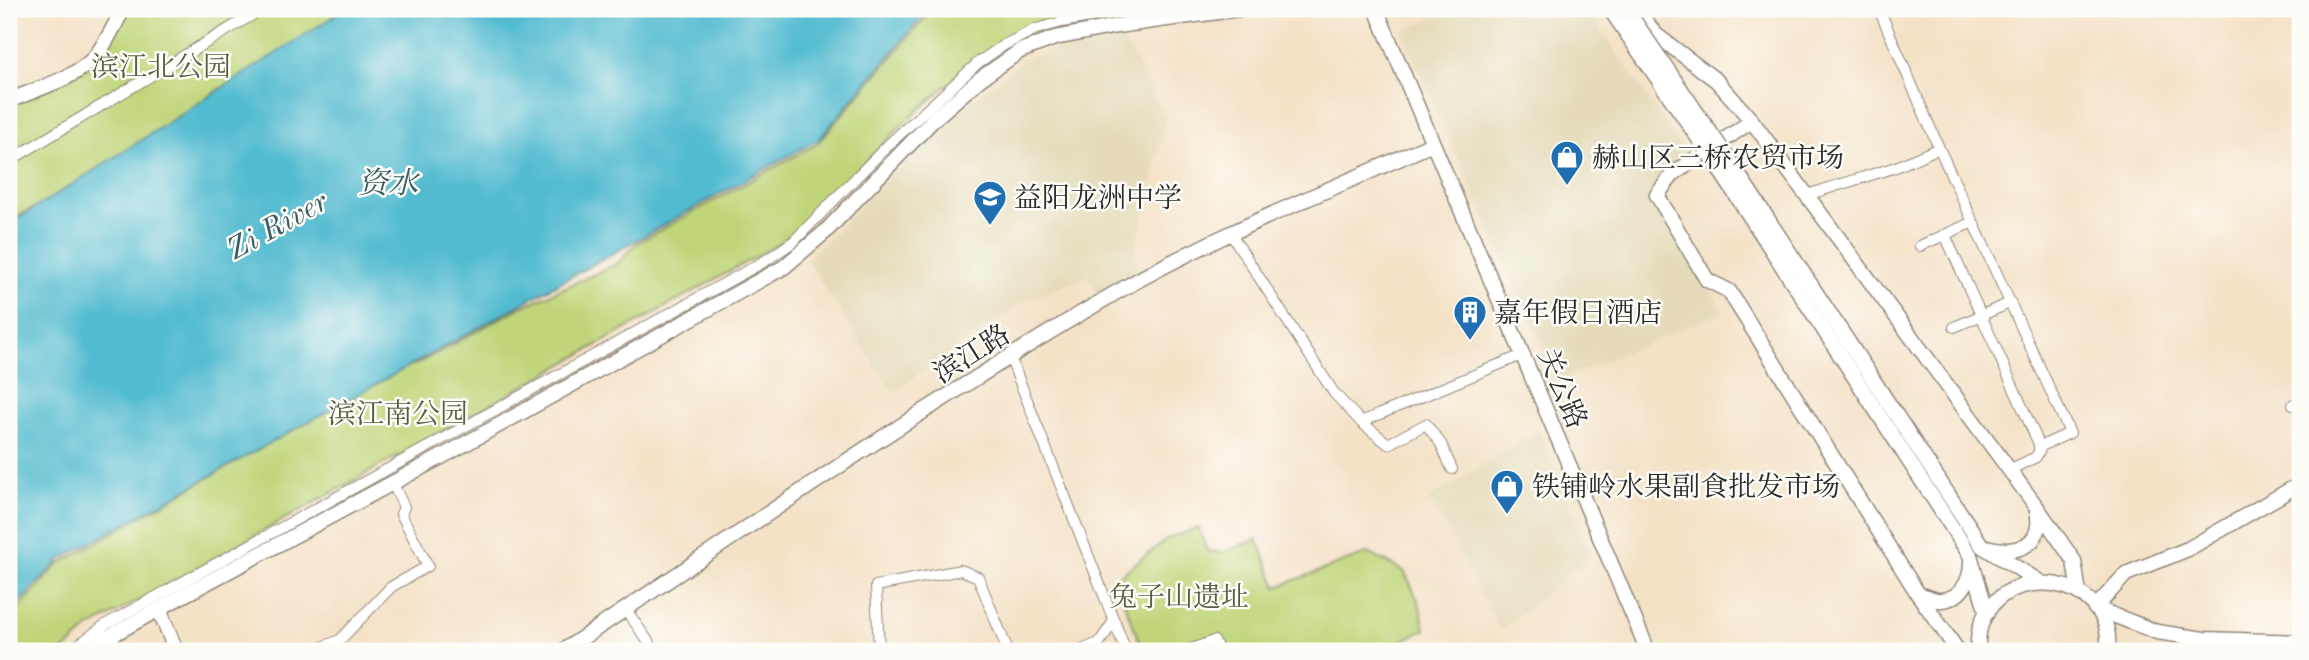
<svg xmlns="http://www.w3.org/2000/svg" width="2309" height="660" viewBox="0 0 2309 660" font-family="'Old Standard TT','Noto Serif SC',serif">
  <rect width="100%" height="100%" fill="#fdfcf7"/>
  <filter id="ink" filterUnits="userSpaceOnUse"><feTurbulence type="fractalNoise" baseFrequency=".0143" numOctaves="2"/><feDisplacementMap in="SourceGraphic" scale="14" xChannelSelector="R" yChannelSelector="G"/><feConvolveMatrix kernelMatrix="1 2 1 2 8 2 1 2 1" color-interpolation-filters="sRGB"/></filter>
  <filter id="wash" filterUnits="userSpaceOnUse"><feTurbulence type="fractalNoise" baseFrequency=".00686" numOctaves="4" result="noise"/><feDisplacementMap in="SourceGraphic" scale="28" xChannelSelector="R" yChannelSelector="G"/><feGaussianBlur stdDeviation="1.57" result="paint"/><feColorMatrix in="noise" values="0 0 0 0 0 0 0 0 0 0 0 0 0 0 0 0 0 1.4 0 .05"/><feComposite in="paint" operator="in"/></filter>
  <g filter="url(#wash)">
    <rect width="100%" height="100%" fill="#f4e2c7"/>
    <!-- built -->
    <g fill="#e5dbba">
      <polygon points="1449,9 1587,9 1688,156 1659,204 1723,312 1558,381 1401,31 1433,18"/>
      <polygon points="1122,36 1166,118 1136,249 1136,270 1098,293 1088,276 1023,302 892,392 807,260 939,128 1022,61 1055,48"/>
      <polygon points="1539,430 1591,556 1501,631 1484,603 1450,533 1428,499"/>
    </g>
    <!-- green -->
    <g fill="#c0d579" stroke="#768052" stroke-width="2">
      <polygon points="126,9 357,9 66,192 9,220 9,105 87,68"/>
      <polygon points="933,9 1111,9 1045,22 1013,37 975,60 902,125 800,228 775,246 89,628 63,651 9,651 9,619 59,564 392,372 419,363 515,310 617,264 637,243 817,144"/>
      <polygon points="1199,528 1207,551 1225,552 1257,539 1277,587 1368,553 1404,571 1419,602 1425,630 1394,644 1395,651 1227,651 1219,635 1175,651 1143,651 1115,579 1169,538"/>
    </g>
    <!-- water -->
    <polygon fill="#53bbd0" stroke="#3f737e" stroke-width="2" points="345,9 929,9 819,139 61,559 9,613 9,220 24,215"/>
  </g>
  <g filter="url(#ink)">
    <g fill="none" stroke-linecap="round" stroke-linejoin="round">
      <defs>
        <g id="street">
          <polyline points="1879,9 1939,148 2070,433 2039,447"/>
          <polyline points="9,161 262,9"/>
          <polyline points="1807,195 1896,167 1939,148"/>
          <polyline points="1231,234 1334,393 1361,422 1388,444 1426,424 1441,444 1452,469"/>
          <polyline points="1945,235 2038,442 2040,449 2036,457 2009,470"/>
          <polyline points="1920,246 1973,222"/>
          <polyline points="1954,327 2010,303"/>
          <polyline points="1010,357 1126,651"/>
          <polyline points="2293,405 2300,399"/>
          <polyline points="1361,422 1522,355"/>
          <polyline points="626,610 655,651"/>
          <polyline points="70,651 105,625 765,261 793,242 889,144 979,62 1004,45 1036,29 1062,22 1133,9"/>
          <polyline points="313,651 340,640 391,587 428,566 401,514 404,507 393,484"/>
          <polyline points="879,651 876,586 961,570 978,577 1008,651"/>
          <polyline points="1079,651 1099,643 1114,621"/>
          <polyline points="1186,651 1214,641 1219,651"/>
          <polyline points="1417,651 1421,649"/>
        </g>
        <g id="secondary">
          <polyline points="1376,9 1648,651"/>
          <polyline points="1637,9 1655,34 1717,81 1752,121 2036,506 2074,561 2079,593"/>
          <path d="M9 101C35 89 71 80 92 60 105 46 114 26 123 9"/>
          <polyline points="1752,121 1673,174 1657,195 1707,280 1729,291 1918,594 1958,651"/>
          <path d="M1986 547C2015 555 2045 547 2037 511"/>
          <path d="M1918 594C1925 596 1935 601 1941 600 1961 599 1971 580 1971 563"/>
          <polyline points="2095,608 2126,574 2188,549 2300,484"/>
          <polyline points="159,609 176,651"/>
          <polyline points="91,651 105,639 182,596 454,450 784,267 825,232 935,118 980,79 1020,51 1055,38 1117,26 1239,9"/>
          <path d="M563 651C746 529 927 403 1117 292 1215 235 1328 191 1432 144"/>
        </g>
        <g id="primary">
          <polyline points="1725,154 1982,546 2040,582"/>
          <polyline points="1714,161 1970,555 1987,613"/>
          <polyline points="2095,608 2157,632 2204,639 2300,642"/>
          <path d="M1978 651C1973 558 2116 564 2108 651"/>
        </g>
      </defs>
      <!-- street casing -->
      <use href="#street" stroke="#908679" stroke-width="12"/>
      <!-- secondary casing -->
      <use href="#secondary" stroke="#908679" stroke-width="17"/>
      <!-- primary casing -->
      <use href="#primary" stroke="#908679" stroke-width="17"/>
      <!-- street -->
      <use href="#street" stroke="#fff" stroke-width="10"/>
      <!-- secondary -->
      <use href="#secondary" stroke="#fff" stroke-width="14"/>
      <!-- primary -->
      <use href="#primary" stroke="#fff" stroke-width="14"/>
      <defs>
        <g id="primary-bridge">
          <polyline points="1610,9 1714,161"/>
          <polyline points="1626,9 1725,154"/>
        </g>
      </defs>
      <!-- primary-bridge casing -->
      <use href="#primary-bridge" stroke="#908679" stroke-width="17" stroke-linecap="butt"/>
      <!-- primary-bridge -->
      <use href="#primary-bridge" stroke="#fff" stroke-width="14"/>
    </g>
  </g>
  <!-- icons -->
  <defs>
    <symbol id="shop-pin" viewBox="-11 -11 22 30"><path d="M0 17L-7.5 6A9.5 9.5 0 1 1 7.5 6Z" fill="#1f6fb2" stroke="#fdfcf7"/><path d="M-5-2.5h2.3a2.7 3.5 0 0 1 5.4 0H5L5.5 6h-11ZM-1.5-2.5h3a1.5 2.3 0 0 0-3 0Z" fill="#fff"/></symbol>
    <symbol id="school-pin" viewBox="-11 -11 22 30"><path d="M0 17L-7.5 6A9.5 9.5 0 1 1 7.5 6Z" fill="#1f6fb2" stroke="#fdfcf7"/><path d="M0-5L7-2L0 1L-7-2ZM-4 1L0 2.5L4 1V4Q0 6-4 4Z" fill="#fff"/></symbol>
    <symbol id="building-pin" viewBox="-11 -11 22 30"><path d="M0 17L-7.5 6A9.5 9.5 0 1 1 7.5 6Z" fill="#1f6fb2" stroke="#fdfcf7"/><path d="M-4-6H4V6H1V3H-1V6H-4ZM-2.5-4.3h1.7v1.8h-1.7ZM.8-4.3h1.7v1.8H.8ZM-2.5-1h1.7V.8h-1.7ZM.8-1h1.7V.8H.8Z" fill="#fff"/></symbol>
  </defs>
  <g fill-rule="evenodd">
    <use href="#shop-pin" x="1548" y="138" width="38" height="52"/>
    <use href="#school-pin" x="971" y="178" width="38" height="52"/>
    <use href="#building-pin" x="1451" y="293" width="38" height="52"/>
    <use href="#shop-pin" x="1488" y="467" width="38" height="52"/>
  </g>
  <g text-anchor="middle" stroke-width="5" stroke-linejoin="round" paint-order="stroke">
    <!-- park labels -->
    <g font-size="28" fill="#585e42" stroke="#fdfcf7">
      <text x="161" y="76">滨江北公园</text>
      <text x="398" y="423">滨江南公园</text>
      <text x="1179" y="606">兔子山遗址</text>
    </g>
    <!-- poi labels -->
    <g font-size="28" fill="#2b2b2b" stroke="#fdfcf7" text-anchor="start">
      <text x="1592" y="167">赫山区三桥农贸市场</text>
      <text x="1014" y="207">益阳龙洲中学</text>
      <text x="1494" y="322">嘉年假日酒店</text>
      <text x="1532" y="496">铁铺岭水果副食批发市场</text>
    </g>
    <!-- street labels -->
    <g font-size="28" fill="#2b2b2b" stroke="#fdfcf7">
      <text transform="translate(971 353) rotate(-32)" y="10">滨江路</text>
      <text transform="translate(1563 388) rotate(67)" y="10">关公路</text>
    </g>
    <!-- water labels -->
    <g font-size="30" font-style="italic" fill="#395d65" stroke="#fdfcf7">
      <text x="388" y="193">资水</text>
      <text transform="translate(277 225) rotate(-29)" y="10">Zi River</text>
    </g>
  </g>
  <!-- margin -->
  <rect width="2309" height="660" fill="none" stroke="#fdfcf7" stroke-width="35"/>
</svg>
